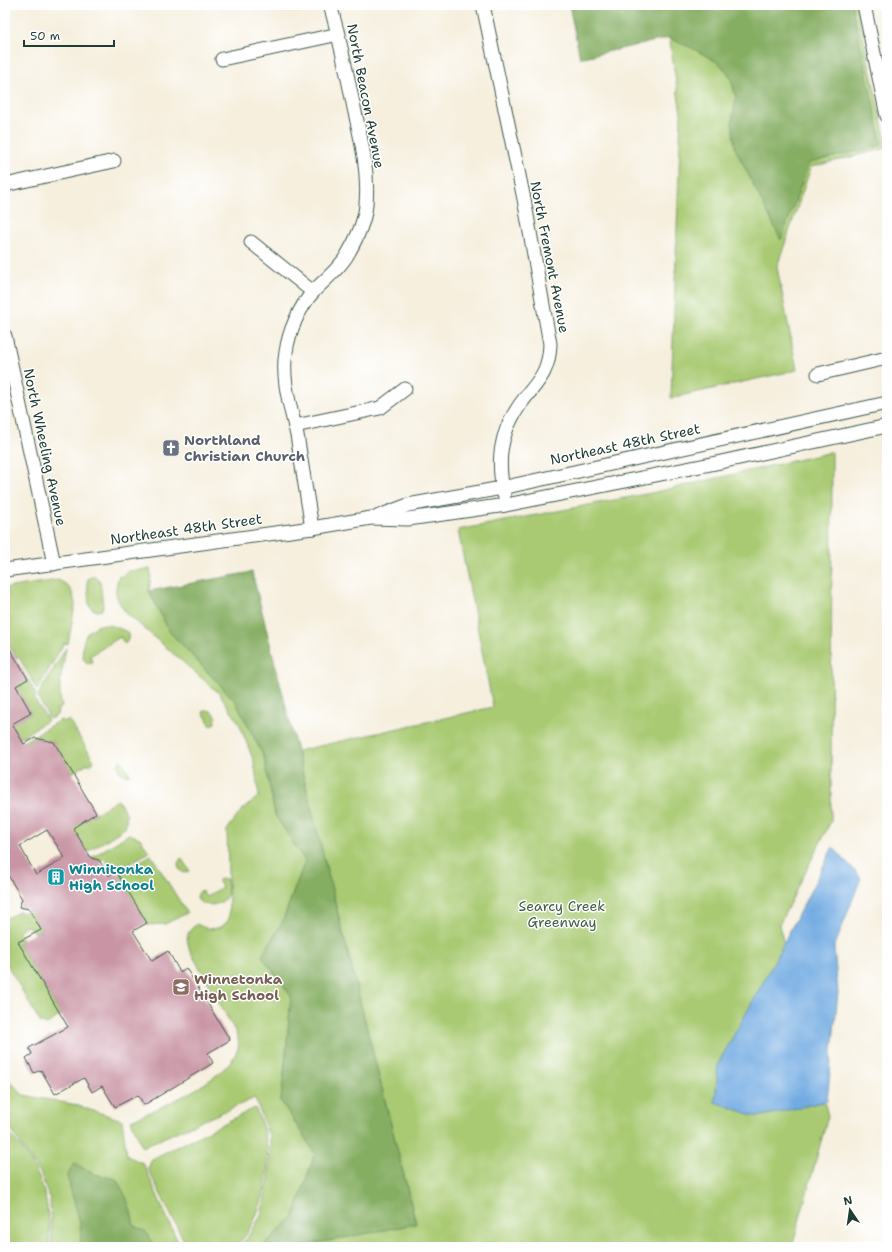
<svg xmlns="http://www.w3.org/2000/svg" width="892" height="1252" viewBox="0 0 892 1252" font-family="'Shantell Sans',sans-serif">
  <rect width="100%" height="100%" fill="#fff"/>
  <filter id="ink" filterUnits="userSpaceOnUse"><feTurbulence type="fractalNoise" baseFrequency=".025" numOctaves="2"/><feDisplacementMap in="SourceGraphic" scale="8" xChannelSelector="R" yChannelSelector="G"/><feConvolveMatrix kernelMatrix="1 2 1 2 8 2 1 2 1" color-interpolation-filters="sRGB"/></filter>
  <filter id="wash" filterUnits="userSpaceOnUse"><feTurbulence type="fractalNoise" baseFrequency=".012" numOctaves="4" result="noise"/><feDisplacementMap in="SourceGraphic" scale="16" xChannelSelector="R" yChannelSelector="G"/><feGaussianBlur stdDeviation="0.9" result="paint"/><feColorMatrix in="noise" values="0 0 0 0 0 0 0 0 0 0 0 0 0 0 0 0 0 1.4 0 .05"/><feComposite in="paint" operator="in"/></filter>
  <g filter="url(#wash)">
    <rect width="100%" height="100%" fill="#f6efde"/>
    <!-- green -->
    <g fill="#a9ca72" stroke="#648453">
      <polygon points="664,5 856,5 887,146 887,148 811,167 777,267 797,370 671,398 681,113"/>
      <polygon points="832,452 831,821 779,925 828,1116 792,1247 296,1247 416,1223 297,751 493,707 458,530 651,493"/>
      <path d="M150 569 151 575 149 591 169 631 236 702 264 757 275 815 305 861 282 923 262 956 291 996 286 1055 281 1101 315 1153 294 1216 262 1247H237L246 1240 261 1216 269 1178 270 1138 255 1098 142 1147 131 1120C160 1108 225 1081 237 1051 240 1044 238 1038 235 1031L190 951C186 937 185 933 197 924 208 931 221 931 229 919L227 830 241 811 259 796 254 762 239 723 219 693 125 612C116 597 113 594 119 576L122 577 127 571Z"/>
      <polygon points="92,577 96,577 100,581 103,606 102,610 98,611 92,609 89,604 87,582 88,579"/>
      <path d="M58 580C69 584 74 593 75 605L68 644 64 643 37 690 19 657 17 658 7 641 5 642V588Z"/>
      <path d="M99 625C110 624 117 627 127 632 129 636 129 640 125 644L120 637 90 656 93 662 87 663C80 658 82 643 86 635 89 630 94 628 99 625Z"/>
      <polygon points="66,648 60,682 60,697 62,707 58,709 57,715 50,719 38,698 39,693"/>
      <polygon points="28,680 36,694 34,699 48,720 20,738 12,724 31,713 16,687"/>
      <polygon points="207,710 211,711 216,716 215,723 211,726 203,712"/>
      <polygon points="60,720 66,722 69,720 94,761 89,765 88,763 72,773 53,741 51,741 35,738 24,744 23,742"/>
      <polygon points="121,760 130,774 125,775 119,771 118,764"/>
      <polygon points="118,800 127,815 125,828 87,852 73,828 96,813"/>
      <polygon points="129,834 140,838 149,852 124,867 108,864 105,858 100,861 99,860 91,858"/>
      <polygon points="151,855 187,913 165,924 147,925 119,874"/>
      <polygon points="181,858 190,871 184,873 179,869 178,863"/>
      <path d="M221 879H227C227 883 228 890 227 895 220 912 186 905 201 890L206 897 222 887 218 880Z"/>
      <polygon points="29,909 41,930 35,933 32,928 26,926 20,930 19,935 22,939 18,943 61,1015 47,1024 40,1022 5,961 5,919 20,911 23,913"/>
      <polygon points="7,1078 23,1095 72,1104 122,1120 127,1156 143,1163 180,1247 52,1247 50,1200 40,1172 11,1130 8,1096 5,1120 5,1092 8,1092"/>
      <path d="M255 1108C274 1144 270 1188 253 1223 248 1232 242 1243 233 1246 227 1249 195 1247 187 1247L148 1169 152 1159Z"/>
      <path d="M5 1129C40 1165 51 1197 49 1247H5Z"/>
    </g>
    <!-- forest -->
    <g fill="#86ae64" stroke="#52764c">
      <polygon points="569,5 852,5 882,145 809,163 781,240 735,148 732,122 736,97 730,76 719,63 692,48 669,38 580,58"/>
      <polygon points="252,572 416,1224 296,1247 262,1247 294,1216 315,1153 281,1101 286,1054 291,996 262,956 282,923 305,861 275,815 264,757 236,702 169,631 149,591"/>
      <path d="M74 1163 94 1174 116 1179C126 1194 131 1208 134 1226L145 1231 155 1247H81L80 1223 67 1176Z"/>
    </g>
    <!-- water -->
    <polygon fill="#72abe2" stroke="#48748b" points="833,847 861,878 834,948 838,993 827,1101 758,1117 715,1102 718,1064 765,979"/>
    <g id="blocks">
      <!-- building -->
      <path fill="#c995a5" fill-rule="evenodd" d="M5 641 28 679 16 686 31 713 12 724 24 744 35 738 54 742 96 813 73 828 91 858 99 860 109 876 116 871 147 923 133 931 152 961 168 951 180 972 186 968 230 1040 208 1053 213 1063 144 1105 138 1095 115 1107 102 1086 92 1092 84 1078 55 1094 41 1070 34 1073 26 1058 32 1054 29 1048 68 1027 18 942 41 930 29 909 19 907 22 899 5 870ZM47 830 65 858 36 875 20 846Z"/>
    </g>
  </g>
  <g filter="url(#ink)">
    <use href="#blocks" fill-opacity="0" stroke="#3f584e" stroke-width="1"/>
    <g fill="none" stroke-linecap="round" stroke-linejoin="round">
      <defs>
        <g id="minor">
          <path d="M483 5 524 199 550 344C549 376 535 383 519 406 499 435 497 462 504 495"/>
          <polyline points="864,5 887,116"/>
          <polyline points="222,59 339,34"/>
          <polyline points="5,185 114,161"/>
          <polyline points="251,242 313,292"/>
          <polyline points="5,336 54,564"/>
          <polyline points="818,374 887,358"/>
          <polyline points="295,426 380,408 405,389"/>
          <polyline points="379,516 408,505 502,488 887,403"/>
          <path d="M312 528C307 497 302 466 297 435 291 409 281 379 286 352 289 331 299 308 313 292 324 280 337 271 346 257 355 242 365 222 366 204 369 171 361 139 354 108 347 73 340 39 330 5"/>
          <polyline points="5,570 312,528 371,518 408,519 506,505 716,463 887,426"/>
        </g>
      </defs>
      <!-- minor casing -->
      <use href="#minor" stroke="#3f584e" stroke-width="15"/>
      <!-- minor -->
      <use href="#minor" stroke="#fff" stroke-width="13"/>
    </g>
  </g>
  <!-- icons -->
  <defs>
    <symbol id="church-square" viewBox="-11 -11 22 22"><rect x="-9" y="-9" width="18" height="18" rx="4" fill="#6b7280" stroke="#fff"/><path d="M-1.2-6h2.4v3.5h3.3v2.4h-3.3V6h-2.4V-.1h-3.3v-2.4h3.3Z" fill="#fff"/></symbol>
    <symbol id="building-square" viewBox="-11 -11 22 22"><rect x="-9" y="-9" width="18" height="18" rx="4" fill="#0f9aa8" stroke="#fff"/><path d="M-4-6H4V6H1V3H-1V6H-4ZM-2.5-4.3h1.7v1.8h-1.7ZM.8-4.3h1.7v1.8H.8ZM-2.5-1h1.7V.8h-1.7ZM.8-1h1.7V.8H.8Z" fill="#fff"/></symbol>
    <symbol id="school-square" viewBox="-11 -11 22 22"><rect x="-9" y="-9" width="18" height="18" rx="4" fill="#8d6e63" stroke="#fff"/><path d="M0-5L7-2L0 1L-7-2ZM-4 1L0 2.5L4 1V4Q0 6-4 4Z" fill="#fff"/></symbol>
  </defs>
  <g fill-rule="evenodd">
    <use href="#church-square" x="161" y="438" width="20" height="20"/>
    <use href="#building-square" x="46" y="867" width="20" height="20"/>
    <use href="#school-square" x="171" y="977" width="20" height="20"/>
  </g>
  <g text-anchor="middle" stroke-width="3" stroke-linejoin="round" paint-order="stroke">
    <!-- street labels -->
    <g font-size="14" fill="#1f3d34" stroke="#fff">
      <text transform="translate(366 96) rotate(79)" y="5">North Beacon Avenue</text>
      <text transform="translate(550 257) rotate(79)" y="5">North Fremont Avenue</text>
      <text transform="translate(625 444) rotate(-12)" y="5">Northeast 48th Street</text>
      <text transform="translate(45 447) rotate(78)" y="5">North Wheeling Avenue</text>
      <text transform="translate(186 529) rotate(-8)" y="5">Northeast 48th Street</text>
    </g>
    <!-- worship labels -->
    <g font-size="14" font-weight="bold" fill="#5b616d" stroke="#fff" text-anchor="start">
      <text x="184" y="445">Northland<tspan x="184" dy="16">Christian Church</tspan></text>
    </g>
    <!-- culture labels -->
    <g font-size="14" font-weight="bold" fill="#0d838f" stroke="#fff" text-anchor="start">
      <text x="69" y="874">Winnitonka<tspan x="69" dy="16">High School</tspan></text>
    </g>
    <!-- park labels -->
    <g font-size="14" fill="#426044" stroke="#fff">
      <text x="562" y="911">Searcy Creek<tspan x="562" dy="16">Greenway</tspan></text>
    </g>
    <!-- education labels -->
    <g font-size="14" font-weight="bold" fill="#785e54" stroke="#fff" text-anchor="start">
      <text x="194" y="984">Winnetonka<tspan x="194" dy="16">High School</tspan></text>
    </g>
  </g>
  <!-- margin -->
  <rect width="892" height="1252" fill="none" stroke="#fff" stroke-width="20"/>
  <!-- north arrow -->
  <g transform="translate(850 1210) rotate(347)" stroke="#ffffff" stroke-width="3" paint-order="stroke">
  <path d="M0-3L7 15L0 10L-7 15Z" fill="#1f3d34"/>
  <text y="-6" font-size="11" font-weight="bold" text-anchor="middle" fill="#1f3d34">N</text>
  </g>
  <!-- scale -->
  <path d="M24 40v6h90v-6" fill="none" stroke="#1f3d34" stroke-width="2"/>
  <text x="30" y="40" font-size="12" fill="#1f3d34" stroke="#ffffff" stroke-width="3" paint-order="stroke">50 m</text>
</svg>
